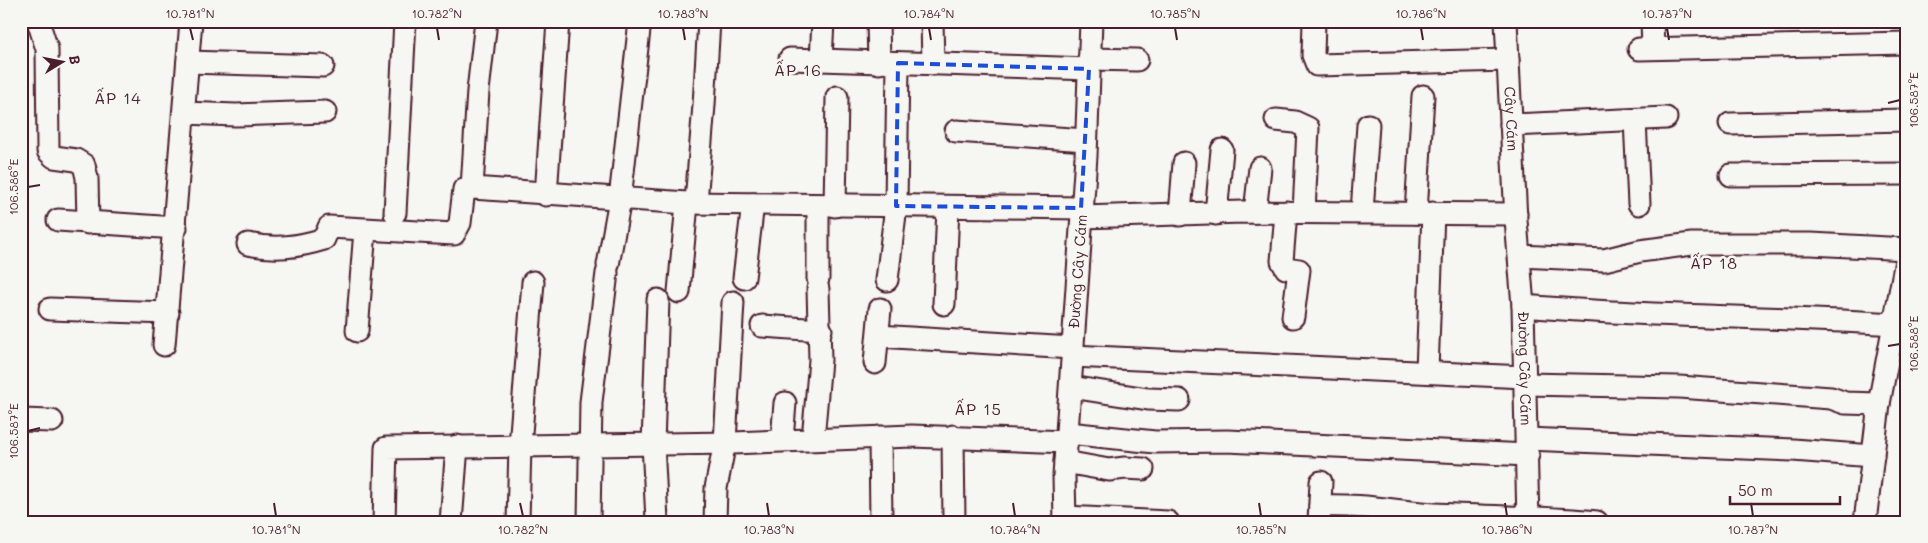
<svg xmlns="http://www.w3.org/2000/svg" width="1928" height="543" viewBox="0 0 1928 543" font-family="Mali,sans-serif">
  <rect width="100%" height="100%" fill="#f6f6f2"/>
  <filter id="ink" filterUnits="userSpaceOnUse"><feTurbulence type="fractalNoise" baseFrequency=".02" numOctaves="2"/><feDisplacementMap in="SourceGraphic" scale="10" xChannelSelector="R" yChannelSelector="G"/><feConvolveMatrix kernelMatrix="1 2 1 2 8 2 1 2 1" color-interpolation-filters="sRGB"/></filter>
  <g filter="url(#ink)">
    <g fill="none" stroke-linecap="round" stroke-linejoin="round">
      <defs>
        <g id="minor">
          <polyline points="38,21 47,49 48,151 54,157 76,160 84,165 87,178 88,223"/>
          <polyline points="878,21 879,63"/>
          <polyline points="932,21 933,64"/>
          <polyline points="1314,21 1313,55 1317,65 1508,60"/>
          <path id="s1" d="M1506 21 1516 220 1523 306 1528 522"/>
          <polyline points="1652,21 1653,48"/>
          <polyline points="1639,49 1907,43"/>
          <polyline points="790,59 1089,69"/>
          <polyline points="1089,59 1137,60"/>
          <polyline points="821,60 823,21"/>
          <polyline points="188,62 323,66"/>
          <polyline points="184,113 236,115 325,112"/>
          <polyline points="1276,120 1295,122 1308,128 1304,212"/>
          <polyline points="1635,120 1639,204"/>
          <polyline points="1730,124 1907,120"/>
          <polyline points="1511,125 1666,118"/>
          <polyline points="956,131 1086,140"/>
          <polyline points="1731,175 1907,174"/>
          <polyline points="472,188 478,91 486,21"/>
          <polyline points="546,195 558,21"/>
          <polyline points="696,202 704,105 709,21"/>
          <polyline points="835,206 837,97"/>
          <polyline points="1255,212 1260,168"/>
          <polyline points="1286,212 1282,261 1286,268 1299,270 1293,317"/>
          <polyline points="1362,212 1368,125"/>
          <polyline points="395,213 405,21"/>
          <polyline points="1416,213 1423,96"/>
          <polyline points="1216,214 1222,150"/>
          <polyline points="1180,215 1184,163"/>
          <polyline points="1082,217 1243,212 1516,214"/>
          <polyline points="58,220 176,228"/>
          <path d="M248 244C275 250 298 247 324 239L329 227 454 234 460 223 464 189 472 188 687 203 1081 208"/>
          <polyline points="1520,256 1604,260 1640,251 1692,244 1811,244 1907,249"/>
          <polyline points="608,265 620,199 640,21"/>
          <polyline points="744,278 753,204"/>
          <polyline points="818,279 818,205"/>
          <polyline points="887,280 896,206 898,63"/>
          <polyline points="679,292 687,203"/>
          <polyline points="944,304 948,207"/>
          <path d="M1523 306C1646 317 1770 316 1894 324"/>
          <polyline points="50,309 168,313"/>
          <polyline points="762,326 821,330"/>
          <polyline points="357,331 365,230"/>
          <polyline points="878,336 1072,348"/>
          <polyline points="164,345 191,21"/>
          <polyline points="1072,356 1525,377"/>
          <polyline points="875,363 880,309"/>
          <polyline points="1427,371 1433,213"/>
          <polyline points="1525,384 1679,387 1831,398 1845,403 1879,404"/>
          <polyline points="1071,387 1148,399 1179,400"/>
          <polyline points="21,420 52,421"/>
          <polyline points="1068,433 1155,442 1227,441 1528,455"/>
          <polyline points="953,436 954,522"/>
          <polyline points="880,437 881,522"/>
          <polyline points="813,439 820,360 818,289"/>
          <polyline points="1527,439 1793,450 1873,456"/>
          <polyline points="782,440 785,403"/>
          <polyline points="1065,462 1109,470 1125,468 1143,469"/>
          <path d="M1320 506C1358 504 1395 511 1434 514 1488 517 1543 517 1597 522"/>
          <polyline points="1065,517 1168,522"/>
          <polyline points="657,520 653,444 658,300"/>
          <polyline points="384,522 386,448 733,443 912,436 1067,442"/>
          <polyline points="451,522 457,446"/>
          <polyline points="518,522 520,446 533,282"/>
          <polyline points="589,522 591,402 607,273"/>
          <polyline points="715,522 716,488 725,442 733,302"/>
          <path id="s2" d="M1065 522 1064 476 1086 156 1091 21"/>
          <polyline points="1319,522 1321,482"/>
          <polyline points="1865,522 1879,404 1907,255"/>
        </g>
      </defs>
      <!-- minor casing -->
      <use href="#minor" stroke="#4a1f2b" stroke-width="25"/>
      <!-- minor -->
      <use href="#minor" stroke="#f6f6f2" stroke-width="21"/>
    </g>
  </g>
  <!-- marked area -->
  <path fill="none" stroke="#1d4ed8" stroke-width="4" stroke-dasharray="10 6" stroke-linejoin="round" d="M898 63 1089 69 1081 208 896 206Z"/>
  <!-- ticks -->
  <path fill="none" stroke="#4a1f2b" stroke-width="2" d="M190 28 193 40M437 28 439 40M683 28 685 40M929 28 931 40M1175 28 1177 40M1421 28 1423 40M1667 28 1669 40M1888 103 1900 100M28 187 40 185M1888 346 1900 344M28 431 40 428M274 503 276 516M520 503 523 516M767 503 769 516M1013 503 1015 516M1259 503 1261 516M1505 503 1507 516M1751 503 1753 516"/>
  <g text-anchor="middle" stroke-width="5" stroke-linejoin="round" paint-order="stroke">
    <!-- street labels -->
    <g font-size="15" fill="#4a1f2b" stroke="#f6f6f2">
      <text dy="5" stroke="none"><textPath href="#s1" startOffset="98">Cây Cám</textPath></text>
      <text dy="5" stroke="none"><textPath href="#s2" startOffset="251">Đường Cây Cám</textPath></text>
      <text dy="5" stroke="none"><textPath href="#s1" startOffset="348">Đường Cây Cám</textPath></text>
    </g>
    <!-- neighbourhood labels -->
    <g font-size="16" letter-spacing="1" fill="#4a1f2b" stroke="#f6f6f2">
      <text x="798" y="76">ẤP 16</text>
      <text x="118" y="104">ẤP 14</text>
      <text x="1714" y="269">ẤP 18</text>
      <text x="978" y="415">ẤP 15</text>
    </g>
  </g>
  <!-- margin -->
  <rect width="1928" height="543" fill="none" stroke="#f6f6f2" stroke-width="55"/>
  <!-- north arrow -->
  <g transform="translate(62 62) rotate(80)" stroke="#f6f6f2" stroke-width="4" paint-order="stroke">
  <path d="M0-4L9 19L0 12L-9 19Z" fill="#4a1f2b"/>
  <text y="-8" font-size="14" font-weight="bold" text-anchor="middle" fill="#4a1f2b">B</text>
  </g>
  <!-- scale -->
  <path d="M1730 496v8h110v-8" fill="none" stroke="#4a1f2b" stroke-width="2.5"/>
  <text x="1738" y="496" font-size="15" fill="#4a1f2b" stroke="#f6f6f2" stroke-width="4" paint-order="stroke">50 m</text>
  <rect x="28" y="28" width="1872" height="488" fill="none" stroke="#4a1f2b" stroke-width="2"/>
  <g font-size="12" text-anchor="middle" fill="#4a1f2b">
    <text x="190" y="18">10.781°N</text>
    <text x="437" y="18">10.782°N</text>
    <text x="683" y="18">10.783°N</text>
    <text x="929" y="18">10.784°N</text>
    <text x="1175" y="18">10.785°N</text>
    <text x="1421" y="18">10.786°N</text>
    <text x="1667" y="18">10.787°N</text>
    <text transform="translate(1914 100) rotate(-90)" y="4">106.587°E</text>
    <text transform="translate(14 187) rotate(-90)" y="4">106.586°E</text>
    <text transform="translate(1914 344) rotate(-90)" y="4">106.588°E</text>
    <text transform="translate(14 431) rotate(-90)" y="4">106.587°E</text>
    <text x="276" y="534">10.781°N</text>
    <text x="523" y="534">10.782°N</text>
    <text x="769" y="534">10.783°N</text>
    <text x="1015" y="534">10.784°N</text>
    <text x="1261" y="534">10.785°N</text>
    <text x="1507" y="534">10.786°N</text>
    <text x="1753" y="534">10.787°N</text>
  </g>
</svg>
